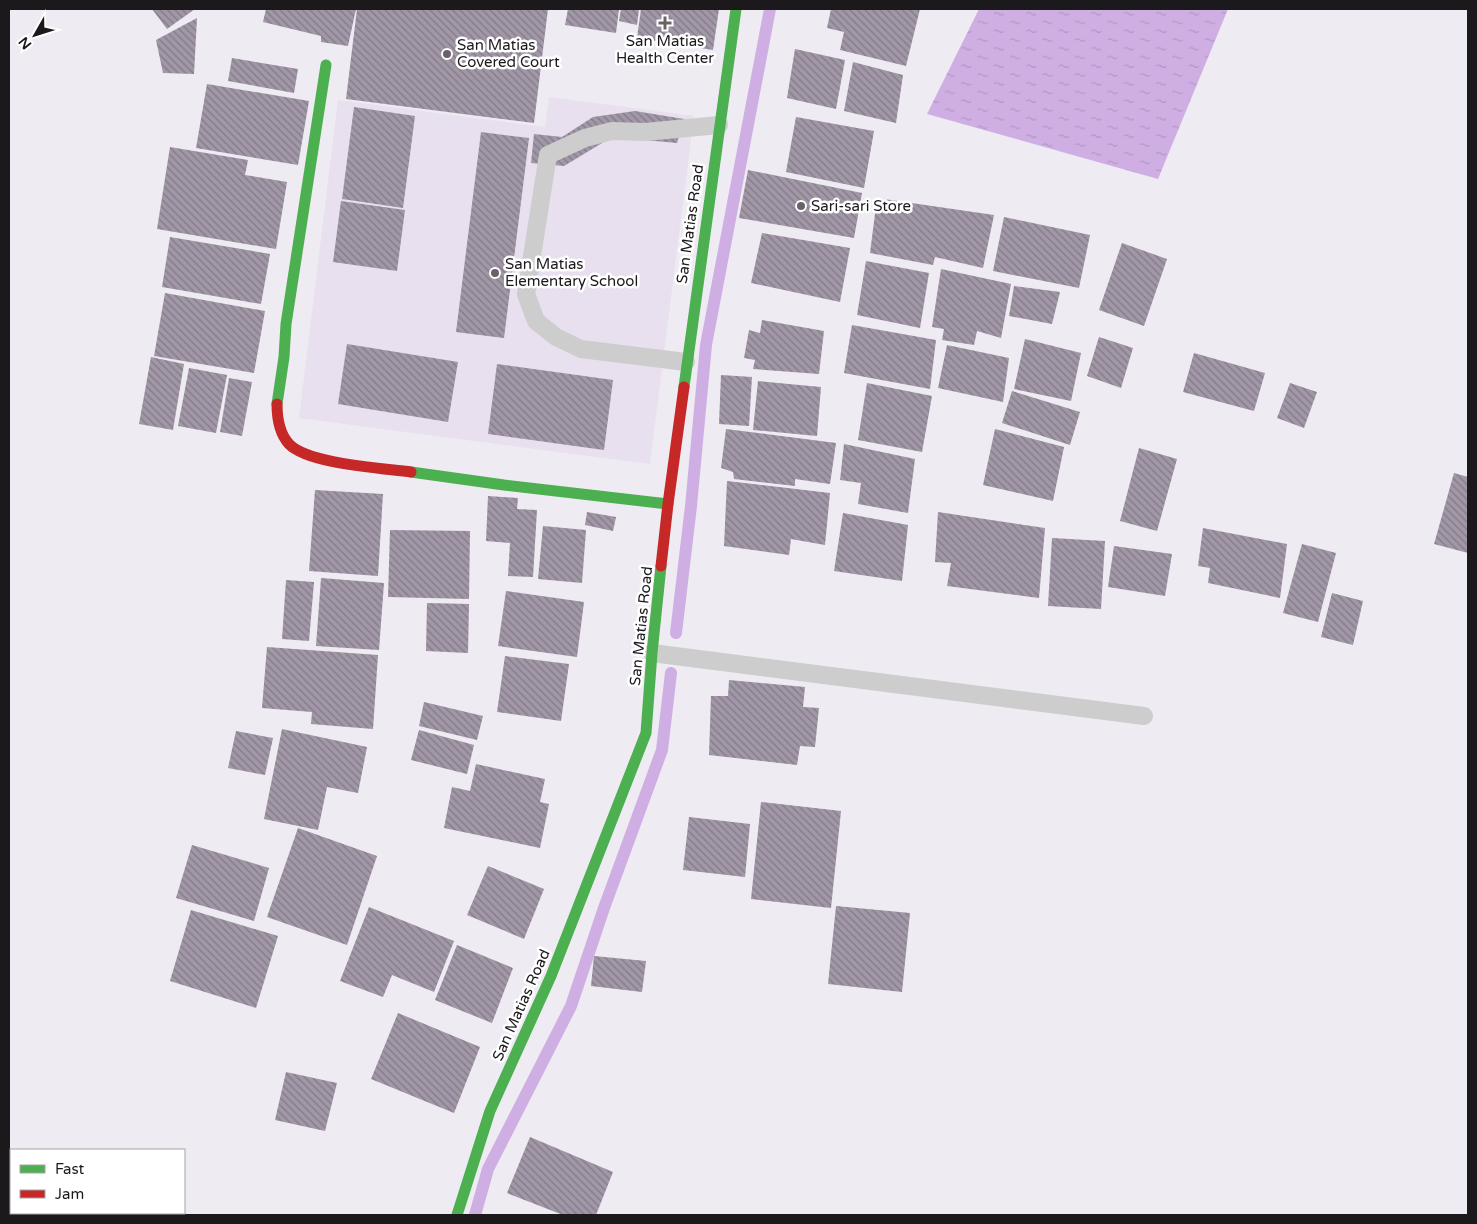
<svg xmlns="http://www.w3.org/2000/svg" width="1477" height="1224" viewBox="0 0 1477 1224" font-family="'Varela Round',sans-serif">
  <defs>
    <pattern id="water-ripples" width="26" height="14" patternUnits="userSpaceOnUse" patternTransform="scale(1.25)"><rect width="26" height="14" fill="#cfafe3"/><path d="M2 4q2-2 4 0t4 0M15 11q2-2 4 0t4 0" fill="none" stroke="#b196c2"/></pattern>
    <pattern id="building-back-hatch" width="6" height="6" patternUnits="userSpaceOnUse" patternTransform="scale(1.25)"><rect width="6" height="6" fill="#a197a7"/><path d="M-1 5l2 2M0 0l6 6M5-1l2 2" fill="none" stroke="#827a87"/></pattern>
  </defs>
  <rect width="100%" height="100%" fill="#efebf2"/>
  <!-- built -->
  <polygon fill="#e8e0ee" points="549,97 694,116 650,464 299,418 338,100 545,127"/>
  <!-- water -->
  <polygon fill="url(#water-ripples)" points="979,9 1228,9 1158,179 927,114"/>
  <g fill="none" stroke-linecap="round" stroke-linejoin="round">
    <!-- stream -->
    <g stroke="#cfafe3" stroke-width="12">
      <polyline points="676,633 691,506 706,345 770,9"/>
      <polyline points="475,1215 488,1169 571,1006 604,908 662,750 671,673"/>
    </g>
  </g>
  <!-- building -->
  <g fill="url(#building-back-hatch)">
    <polygon points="152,9 195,9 167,29"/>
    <polygon points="266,9 356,9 348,46 321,42 321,36 263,22"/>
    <polygon points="357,9 548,9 534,123 346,99"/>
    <polygon points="568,9 619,9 616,33 565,25"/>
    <polygon points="621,9 639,9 637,25 619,21"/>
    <polygon points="641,9 719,9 713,50 637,38"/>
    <polygon points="831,9 920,9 906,66 840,50 844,32 827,28"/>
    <polygon points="197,18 194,74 163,73 156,40"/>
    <polygon points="795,49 845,60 836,109 787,98"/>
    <polygon points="232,58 298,69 294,93 228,81"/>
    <polygon points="853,62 903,75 896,123 844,111"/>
    <polygon points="207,84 309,101 298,165 196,148"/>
    <polygon points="354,107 415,116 403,208 342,199"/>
    <polygon points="635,111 684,119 677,143 612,137 564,166 531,163 534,134 562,137 593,117"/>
    <polygon points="796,117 874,131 864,188 786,172"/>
    <polygon points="481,132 529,138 504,338 456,332"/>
    <polygon points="170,147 248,160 245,175 287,182 276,249 157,229"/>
    <polygon points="748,170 862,193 854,238 739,218"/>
    <polygon points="877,198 994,215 983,268 935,257 933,265 870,253"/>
    <polygon points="341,201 405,210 397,271 333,262"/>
    <polygon points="1004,217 1090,235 1079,288 993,271"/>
    <polygon points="762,233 850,248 840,302 751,283"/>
    <polygon points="170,237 270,254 261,304 162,287"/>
    <polygon points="1122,243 1167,259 1144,326 1099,310"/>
    <polygon points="866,261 929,273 920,328 857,315"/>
    <polygon points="941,269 1011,284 1001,338 977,331 974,345 942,340 944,329 932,327"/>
    <polygon points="1014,286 1060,292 1052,324 1009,316"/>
    <polygon points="165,293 265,311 254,373 154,356"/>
    <polygon points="762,320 824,331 819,374 753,369 755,360 744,358 749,330 760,333"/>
    <polygon points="852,325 936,340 930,389 844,373"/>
    <polygon points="1099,337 1133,348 1121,388 1087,376"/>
    <polygon points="1025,339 1081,353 1071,401 1014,389"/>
    <polygon points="347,344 458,362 448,422 338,404"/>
    <polygon points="947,345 1009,358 1003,402 938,388"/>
    <polygon points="1194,353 1265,373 1254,411 1183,392"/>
    <polygon points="151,357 184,364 173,430 139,424"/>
    <polygon points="497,364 613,380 604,450 488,434"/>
    <polygon points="189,368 227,375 216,433 178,426"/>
    <polygon points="721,375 752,377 749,426 719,424"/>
    <polygon points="229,378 252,382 242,436 220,432"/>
    <polygon points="758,381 821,387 817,436 753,430"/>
    <polygon points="867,383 932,396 922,452 858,440"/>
    <polygon points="1290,383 1317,392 1304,428 1277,418"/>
    <polygon points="1012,391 1080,412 1070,445 1002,423"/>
    <polygon points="726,429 836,443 830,484 795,479 795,486 734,479 733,472 721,468"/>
    <polygon points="995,429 1064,447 1053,501 983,485"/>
    <polygon points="844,444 915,459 908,513 858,504 861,483 840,480"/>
    <polygon points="1139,448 1177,459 1157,531 1120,521"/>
    <polygon points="1454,473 1468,477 1468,553 1434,544"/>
    <polygon points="727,481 830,493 825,545 791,539 789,555 724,546"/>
    <polygon points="315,490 383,494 378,576 309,571"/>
    <polygon points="488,496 518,498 517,509 537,510 533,577 508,576 510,543 486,541"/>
    <polygon points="587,512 616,517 613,531 585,525"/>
    <polygon points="938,512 1045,528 1039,598 947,586 951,563 935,562"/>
    <polygon points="843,513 908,525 902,581 834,571"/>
    <polygon points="543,526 586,530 582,583 538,579"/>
    <polygon points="1203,528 1287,544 1280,598 1208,583 1210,568 1198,566"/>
    <polygon points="390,530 470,531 469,599 388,597"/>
    <polygon points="1052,538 1105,541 1101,609 1048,606"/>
    <polygon points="1302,544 1336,553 1318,622 1283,613"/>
    <polygon points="1114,546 1172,554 1165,596 1108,587"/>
    <polygon points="321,578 384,583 379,650 316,646"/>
    <polygon points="286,580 314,582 309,641 282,639"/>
    <polygon points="506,591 584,602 577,657 498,646"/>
    <polygon points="1332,593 1363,601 1353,645 1321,637"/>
    <polygon points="427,603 469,604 468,653 426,651"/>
    <polygon points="267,647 378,655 373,729 311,724 312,712 262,708"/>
    <polygon points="505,656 569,664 561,721 497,712"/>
    <polygon points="729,680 805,687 803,707 819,708 815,747 800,746 797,765 709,755 711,696 728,696"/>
    <polygon points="424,702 483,716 477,740 419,726"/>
    <polygon points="282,729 367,747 358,793 327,787 318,830 264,819"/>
    <polygon points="419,730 474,745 467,774 411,760"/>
    <polygon points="236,731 273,738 265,775 228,768"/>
    <polygon points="476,764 545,779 540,802 549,804 540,848 444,828 452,787 470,791"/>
    <polygon points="761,802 841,811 831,908 751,899"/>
    <polygon points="689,817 750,824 745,877 683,870"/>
    <polygon points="298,828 377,856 347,945 267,917"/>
    <polygon points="192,845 269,868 254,921 176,898"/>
    <polygon points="488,866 544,889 524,939 467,915"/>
    <polygon points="836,906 910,913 902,992 828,984"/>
    <polygon points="369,907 454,941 434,992 392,975 383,997 340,981"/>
    <polygon points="191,910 278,936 256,1008 170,981"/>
    <polygon points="457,945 513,968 492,1023 435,1000"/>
    <polygon points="594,956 646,961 642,992 591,986"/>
    <polygon points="398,1013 480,1047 454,1113 371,1079"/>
    <polygon points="286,1072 337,1083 325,1131 275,1120"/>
    <polygon points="530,1137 613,1172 596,1215 563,1215 507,1193"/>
  </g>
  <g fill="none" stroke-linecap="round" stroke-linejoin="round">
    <!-- lane -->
    <g stroke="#cecdce" stroke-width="18">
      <polyline points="686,362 581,349 556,337 536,321 526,294 548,155 585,138 612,131 645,132 719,125"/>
      <polyline points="652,653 1144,716"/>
    </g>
    <!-- fast -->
    <g stroke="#4caf50" stroke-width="11">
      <polyline points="684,387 736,9"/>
      <polyline points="277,404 284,357 286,324 326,65"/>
      <polyline points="411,472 504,485 668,504"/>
      <polyline points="457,1215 490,1111 551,976 646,733 652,653 661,566"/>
    </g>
    <!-- jam -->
    <g stroke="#c62828" stroke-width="11">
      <path d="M277 404C277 418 279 433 289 444 308 464 382 468 411 472"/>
      <polyline points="661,566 668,504 684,387"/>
    </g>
  </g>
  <!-- markers -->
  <g fill="#666268" stroke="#fff" stroke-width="2">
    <path d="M662.5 15.5h5v5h5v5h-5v5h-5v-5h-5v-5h5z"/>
    <circle cx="447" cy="54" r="5"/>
    <circle cx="801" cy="206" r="5"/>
    <circle cx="495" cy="273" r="5"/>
  </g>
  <g text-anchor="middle" stroke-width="5" stroke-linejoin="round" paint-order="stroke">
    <!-- poi labels -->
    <g font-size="15" fill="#1c191d" stroke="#fff" text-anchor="start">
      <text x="665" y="46" text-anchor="middle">San Matias<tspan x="665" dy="17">Health Center</tspan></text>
      <text x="457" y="50">San Matias<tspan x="457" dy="17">Covered Court</tspan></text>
      <text x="811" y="211">Sari-sari Store</text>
      <text x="505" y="269">San Matias<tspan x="505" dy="17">Elementary School</tspan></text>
    </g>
    <!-- street labels -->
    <g font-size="15" fill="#1c191d" stroke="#fff">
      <text transform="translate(690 224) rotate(-82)" y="5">San Matias Road</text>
      <text transform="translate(641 626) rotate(-84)" y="5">San Matias Road</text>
      <text transform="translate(521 1005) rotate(-66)" y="5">San Matias Road</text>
    </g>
  </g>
  <!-- border -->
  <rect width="1477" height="1224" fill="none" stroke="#1c191d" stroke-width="20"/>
  <!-- legend -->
  <rect x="10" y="1149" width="175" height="65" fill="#ffffff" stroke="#a4a3a5"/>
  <rect x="20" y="1165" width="25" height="8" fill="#4caf50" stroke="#a4a3a5"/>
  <text x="55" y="1174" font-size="15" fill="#1c191d">Fast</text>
  <rect x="20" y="1190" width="25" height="8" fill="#c62828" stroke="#a4a3a5"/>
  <text x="55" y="1199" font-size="15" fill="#1c191d">Jam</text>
  <!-- north arrow -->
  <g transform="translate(35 35) rotate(231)" stroke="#ffffff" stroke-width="4" paint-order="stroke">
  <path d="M0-4L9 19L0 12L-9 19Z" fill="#1c191d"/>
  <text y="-8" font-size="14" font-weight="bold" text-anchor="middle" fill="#1c191d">N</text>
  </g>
</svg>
